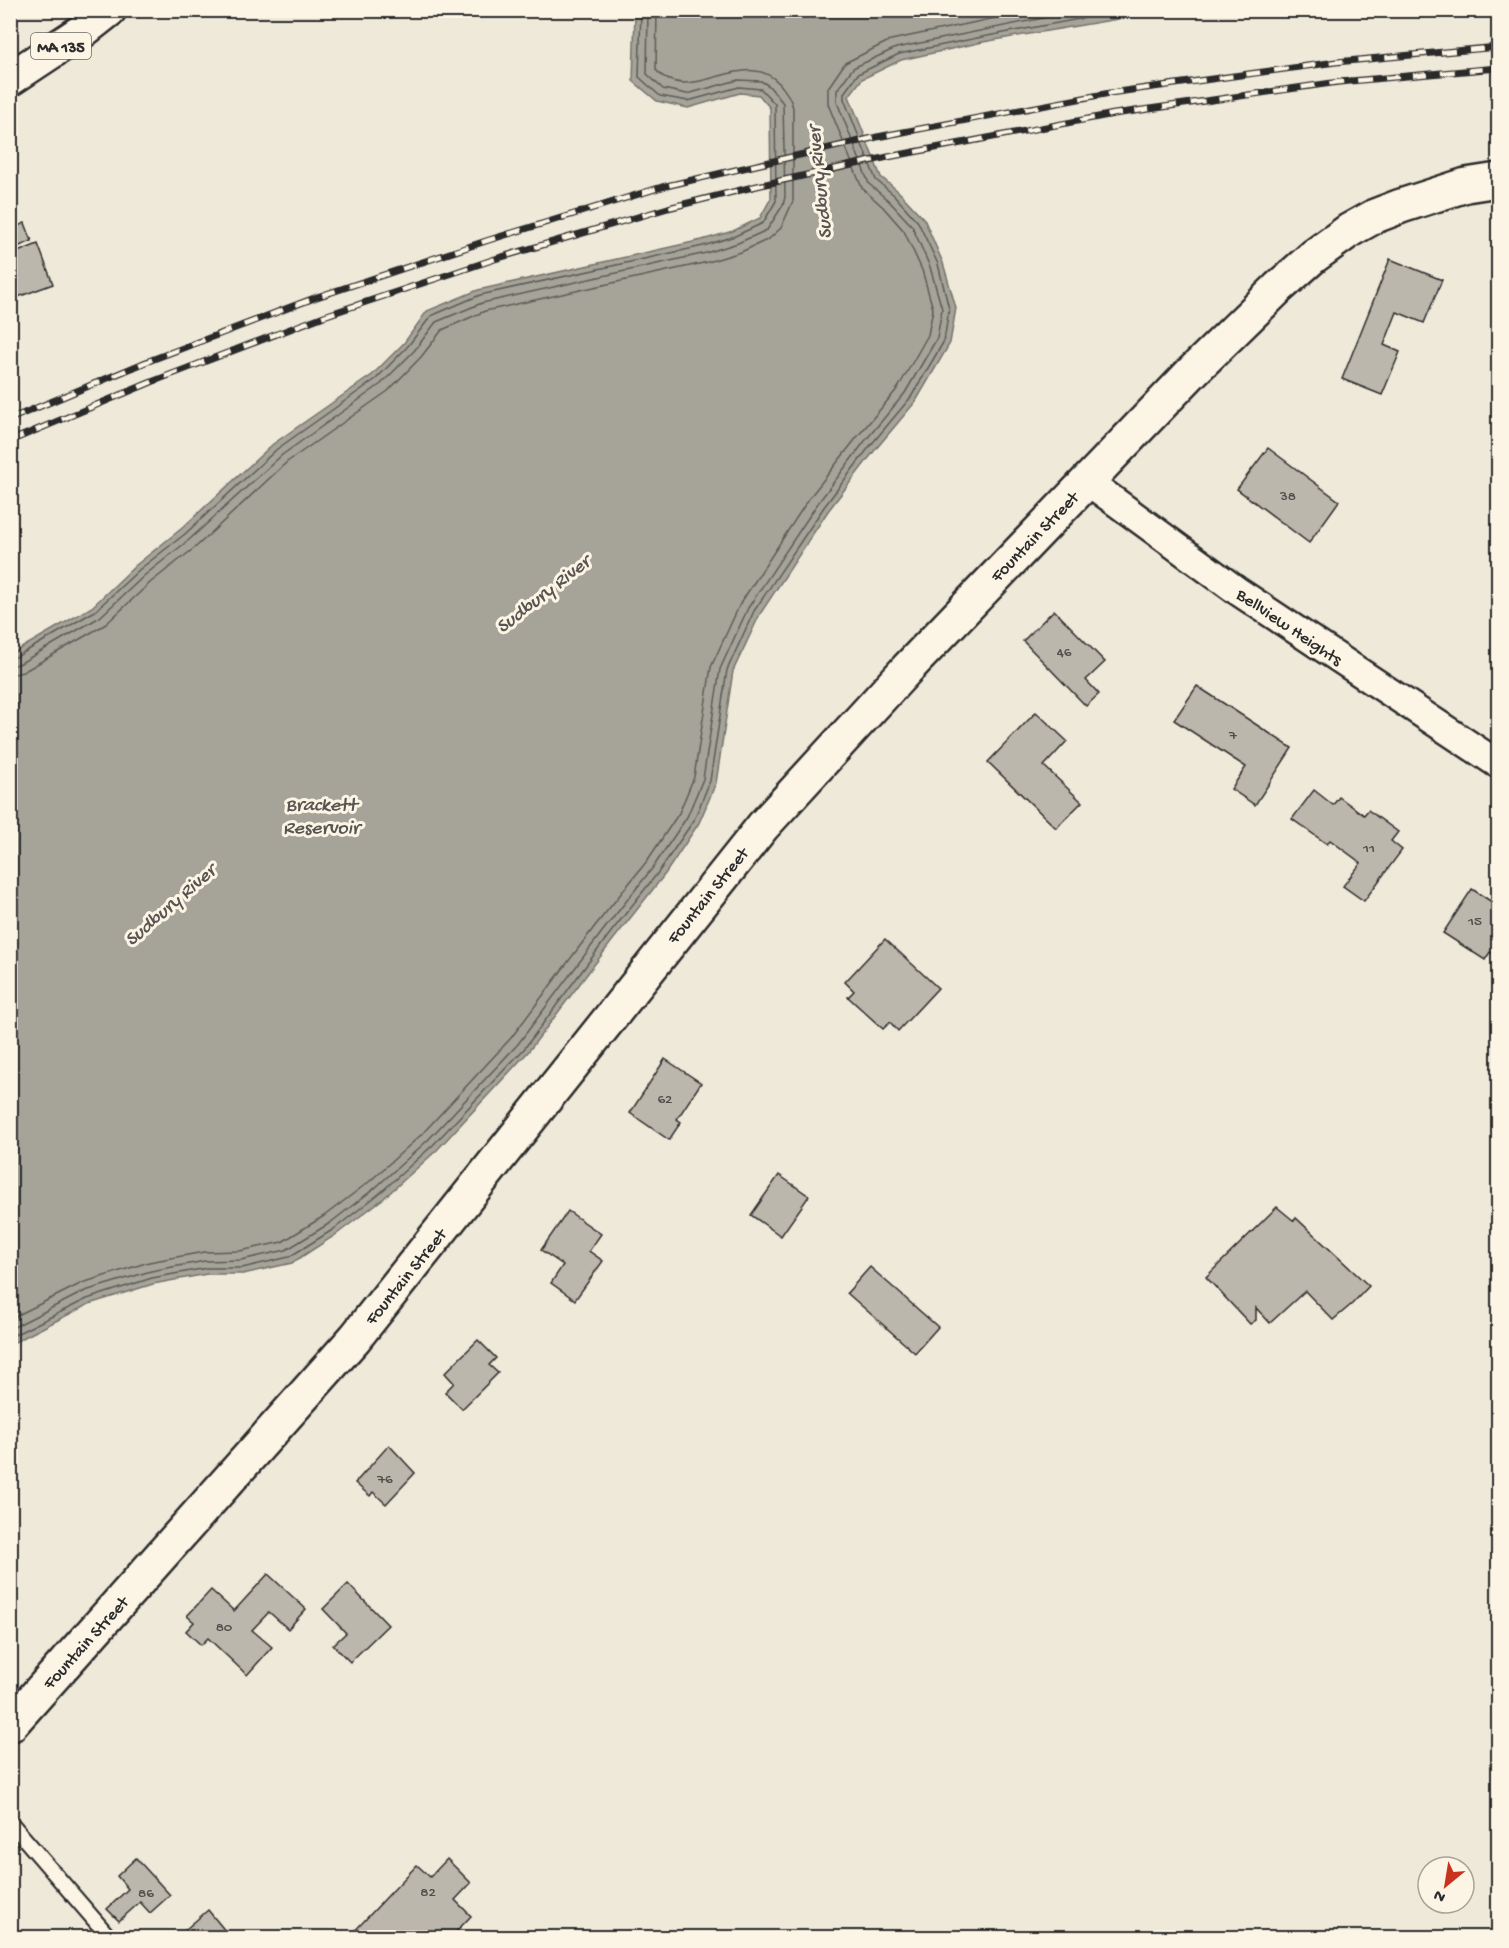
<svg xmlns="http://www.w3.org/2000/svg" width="1509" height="1948" viewBox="0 0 1509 1948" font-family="'Gochi Hand',sans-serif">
  <rect width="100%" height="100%" fill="#efe9da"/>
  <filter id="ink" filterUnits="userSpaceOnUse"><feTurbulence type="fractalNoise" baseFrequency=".0167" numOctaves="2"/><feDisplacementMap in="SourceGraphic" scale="12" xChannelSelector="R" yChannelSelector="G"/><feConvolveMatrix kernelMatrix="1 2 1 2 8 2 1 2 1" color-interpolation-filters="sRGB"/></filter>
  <g filter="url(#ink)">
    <!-- water -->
    <polygon fill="#a6a399" stroke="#75736d" stroke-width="1.5" points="635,11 1165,11 983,42 901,60 862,79 849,96 881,177 898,191 924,219 943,263 956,308 950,343 916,401 875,450 828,511 760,614 733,671 716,783 699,823 665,874 613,940 528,1052 437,1150 384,1198 337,1234 292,1263 243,1274 207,1274 153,1284 89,1304 11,1344 11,654 92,607 136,565 181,529 273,444 372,375 404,343 427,311 478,290 702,240 733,231 760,218 771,198 770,108 759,95 740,93 688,108 657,101 633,81"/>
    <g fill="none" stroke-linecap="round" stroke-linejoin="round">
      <!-- shore -->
      <g stroke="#5c5b57" stroke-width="1.5">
        <polyline points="10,658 16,657 95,611 140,569 185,534 277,449 376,379 408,346 431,316 480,295 703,246 735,236 763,223 776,201 775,104 761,89 739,87 688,101 660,96 639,77 641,10"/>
        <polyline points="10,666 19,664 100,617 145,575 190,539 282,455 381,384 414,351 436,322 482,303 706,253 738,243 767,230 783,205 785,197 783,103 769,86 761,81 738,80 687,94 663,89 647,74 648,10"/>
        <path d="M10 675 23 672 106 624 151 582 197 546 287 462 388 391 421 357 442 330 485 311 708 262 741 252 769 239 781 228 793 201V108C791 98 786 92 780 84 744 44 690 109 656 70L657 10"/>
        <polyline points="10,1319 82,1283 149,1262 204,1252 240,1251 282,1242 324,1216 370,1181 422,1134 511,1038 595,926 647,861 679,813 694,777 711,667 740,604 810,497 858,436 898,388 928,335 933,309 922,270 904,231 883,207 862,188 828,104 828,88 845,63 891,40 1033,10"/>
        <polyline points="10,1329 85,1291 151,1271 205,1261 241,1260 286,1250 330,1223 375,1188 428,1140 518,1044 602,932 654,866 687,817 703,779 720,669 748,608 818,503 865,441 905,393 937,338 942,309 930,267 912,226 889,201 869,184 837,102 837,90 853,68 896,48 1083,10"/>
        <polyline points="10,1337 87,1299 152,1278 207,1268 242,1268 289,1257 334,1229 380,1193 433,1145 524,1049 608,936 660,870 694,820 710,781 727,670 754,611 824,507 870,446 911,397 944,341 949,309 938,264 918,222 894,195 876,180 844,99 844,93 858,74 899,54 982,37 1128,10"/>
      </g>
    </g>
    <!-- building -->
    <g fill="#bcb7ac" stroke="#2b2b2b" stroke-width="1.5">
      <polygon points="25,223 32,241 10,250 10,229"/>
      <polygon points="38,244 53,284 10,300 10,255"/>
      <polygon points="1390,259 1442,280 1424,323 1397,312 1384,345 1400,352 1382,395 1342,379"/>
      <polygon points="1268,448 1339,501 1309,543 1237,489"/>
      <polygon points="1054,610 1105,662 1086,680 1099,694 1086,706 1023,641"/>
      <polygon points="1197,686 1292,748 1255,805 1231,789 1246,767 1174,720"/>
      <polygon points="1036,712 1067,741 1044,766 1082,802 1056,828 988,762"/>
      <polygon points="1314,790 1333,805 1339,797 1364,815 1368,810 1398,832 1391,841 1402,850 1364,901 1343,886 1361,863 1330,840 1327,844 1292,819"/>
      <polygon points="1472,889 1498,906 1498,958 1490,952 1485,960 1443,933"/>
      <polygon points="885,939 938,988 898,1031 890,1022 883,1029 848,997 854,991 845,982"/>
      <polygon points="665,1059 701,1083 677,1119 681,1122 669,1140 630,1113"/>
      <polygon points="779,1175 809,1196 781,1236 751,1215"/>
      <polygon points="1277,1207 1294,1221 1296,1218 1369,1286 1352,1304 1333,1320 1305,1291 1270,1323 1256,1308 1256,1320 1250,1324 1206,1277"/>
      <polygon points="568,1211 601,1234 589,1251 603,1261 575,1300 551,1283 563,1265 541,1250"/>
      <polygon points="870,1267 938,1327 915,1353 847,1293"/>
      <polygon points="478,1340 496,1358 489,1365 498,1373 462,1409 445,1392 454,1383 445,1373"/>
      <polygon points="389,1445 415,1473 386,1504 373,1492 370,1496 355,1483"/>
      <polygon points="268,1574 306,1609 288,1629 269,1612 252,1630 272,1647 247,1675 208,1638 201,1645 186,1631 194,1622 187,1616 211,1590 234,1611"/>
      <polygon points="348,1584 388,1625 350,1662 333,1645 346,1633 323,1609"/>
      <polygon points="136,1858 170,1895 150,1913 140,1902 119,1921 107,1909 128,1889 117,1876"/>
      <polygon points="447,1859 471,1883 455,1900 471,1916 450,1938 348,1938 417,1865 430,1877"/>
      <polygon points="208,1910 231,1938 180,1938 178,1936"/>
    </g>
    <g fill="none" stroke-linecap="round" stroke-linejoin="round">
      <defs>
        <polyline id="lane" points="10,1822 110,1938"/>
        <polyline id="street" points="1087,481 1236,590 1498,764"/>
        <polyline id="secondary" points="10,1725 355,1338 763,826 907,669 1193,371 1279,287 1314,256 1350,230 1375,216 1401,206 1466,185 1498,180"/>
        <polyline id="primary" points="10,79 81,32 109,10"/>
      </defs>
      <!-- lane casing -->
      <use href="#lane" stroke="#2b2b2b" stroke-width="18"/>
      <!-- street casing -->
      <use href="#street" stroke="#2b2b2b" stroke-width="32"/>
      <!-- secondary casing -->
      <use href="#secondary" stroke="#2b2b2b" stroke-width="38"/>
      <!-- primary casing -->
      <use href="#primary" stroke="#2b2b2b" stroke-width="38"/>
      <!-- lane -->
      <use href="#lane" stroke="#fcf5e5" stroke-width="14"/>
      <!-- street -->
      <use href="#street" stroke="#fcf5e5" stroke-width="27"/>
      <!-- secondary -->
      <use href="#secondary" stroke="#fcf5e5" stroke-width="33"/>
      <!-- primary -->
      <use href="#primary" stroke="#fcf5e5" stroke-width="33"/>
      <defs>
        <g id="rail">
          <polyline points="10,419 146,362 317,297 489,240 662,187 877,137 1110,93 1336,62 1498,47"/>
          <polyline points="10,441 154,381 324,316 495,259 668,208 757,186 888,157 1114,114 1339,82 1498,68"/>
        </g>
      </defs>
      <!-- rail casing -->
      <use href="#rail" stroke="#2b2b2b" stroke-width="7"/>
      <!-- rail -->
      <use href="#rail" stroke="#fcf5e5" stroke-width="4.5" stroke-dasharray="14" stroke-linecap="butt"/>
    </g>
  </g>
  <g text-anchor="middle" stroke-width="6" stroke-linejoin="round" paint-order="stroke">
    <!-- number labels -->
    <g font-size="15" fill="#4f4e4b">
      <text x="1288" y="500">38</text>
      <text x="1064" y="656">46</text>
      <text x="1233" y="739">7</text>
      <text x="1369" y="852">11</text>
      <text x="1475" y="925">15</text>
      <text x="665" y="1103">62</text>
      <text x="385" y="1483">76</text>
      <text x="224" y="1631">80</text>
      <text x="428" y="1896">82</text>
      <text x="146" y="1897">86</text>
    </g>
    <!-- shield labels -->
    <rect fill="#fcf5e5" stroke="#6a6863" stroke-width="1.5" x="31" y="33" width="60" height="26" rx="4.5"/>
    <g font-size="16" font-weight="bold" fill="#2b2b2b">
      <text x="61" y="52">MA 135</text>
    </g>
    <!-- street labels -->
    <g font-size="18" fill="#2b2b2b" stroke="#fcf5e5">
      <text transform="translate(1034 536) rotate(-46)" y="6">Fountain Street</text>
      <text transform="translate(1290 626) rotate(34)" y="6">Bellview Heights</text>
      <text transform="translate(707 895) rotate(-51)" y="6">Fountain Street</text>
      <text transform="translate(405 1276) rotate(-51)" y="6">Fountain Street</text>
      <text transform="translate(85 1642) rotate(-48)" y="6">Fountain Street</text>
    </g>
    <!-- water labels -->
    <g font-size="20" font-style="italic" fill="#565552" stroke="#fcf5e5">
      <text transform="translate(818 183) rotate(-96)" y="7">Sudbury River</text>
      <text transform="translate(542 593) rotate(-38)" y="7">Sudbury River</text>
      <text x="321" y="810">Brackett<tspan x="321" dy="23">Reservoir</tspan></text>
      <text transform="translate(169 904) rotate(-41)" y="7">Sudbury River</text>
    </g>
  </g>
  <!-- margin -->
  <rect width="1509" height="1948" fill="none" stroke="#fcf5e5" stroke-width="36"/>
  <rect x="18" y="18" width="1473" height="1912" fill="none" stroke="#2b2b2b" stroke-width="2" filter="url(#ink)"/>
  <!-- north arrow -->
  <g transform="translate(1446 1885) rotate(210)"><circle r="28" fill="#fcf5e5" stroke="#a8a49b" stroke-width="1.5"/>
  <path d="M0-4.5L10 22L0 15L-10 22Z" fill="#c8321e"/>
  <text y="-9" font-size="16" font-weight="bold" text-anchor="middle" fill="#2b2b2b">N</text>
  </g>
</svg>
